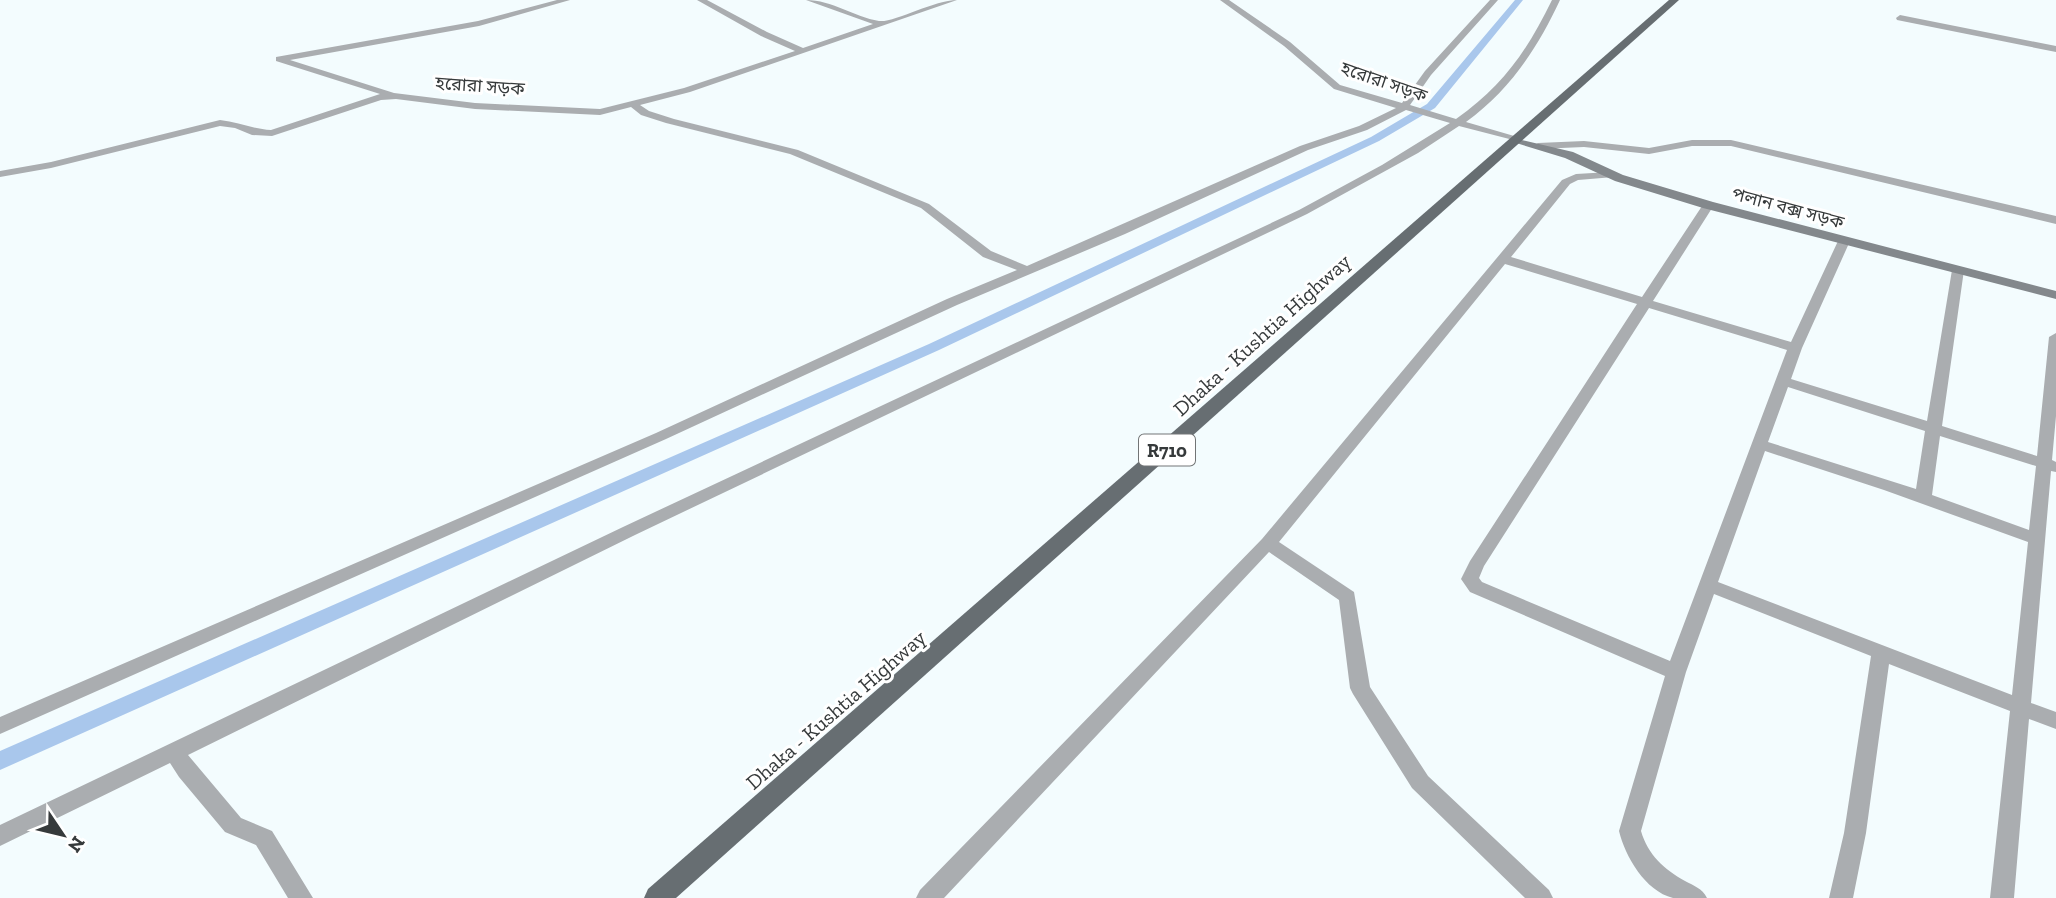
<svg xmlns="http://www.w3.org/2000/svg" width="2056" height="898" viewBox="0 0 2056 898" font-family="'Zilla Slab','Noto Sans Bengali',serif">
  <rect width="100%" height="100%" fill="#f3fcfe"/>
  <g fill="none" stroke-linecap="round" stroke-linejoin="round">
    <!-- canal -->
    <polygon fill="#a9c7ec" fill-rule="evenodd" points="1515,0 1523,0 1435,108 1379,141 939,350 0,770 0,751 929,344 1371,137 1427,104"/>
    <!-- minor -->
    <g fill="#aaadb0" fill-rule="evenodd">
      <path d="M557 0H570L479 26 290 60 394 93 475 103 600 109 684 88 795 51 761 36 697 0H707L767 32 803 48 873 24 806 0C832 0 854 17 879 21 894 23 934 0 957 0L690 92 640 105 649 111 674 119 798 150 929 204 991 251 1027 266 1300 146 1359 126 1396 108 1334 89 1284 46 1220 0H1229L1290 42 1340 85 1402 103 1425 71 1490 0H1498L1431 75 1410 105 1456 119C1503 86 1527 51 1552 0H1560C1537 49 1510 90 1466 122L1521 138V142L1459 126 1418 153 1307 214 635 535 188 755 241 818 272 831 313 898H288L256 845 225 832 179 777 170 763 0 846V825L623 527 1299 210 1382 165 1450 123 1406 110 1367 130 1308 150 1125 234 957 305 666 439 0 734V717L656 433 947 299 1017 270 983 257 921 208 790 154 666 123 641 115 631 107 600 115 475 109 396 99 381 100 272 136 252 135 235 128 220 126 51 168 0 177V171L51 162 220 120C238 122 253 129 271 130L380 94 276 61V57L478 21Z"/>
      <polygon points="1900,15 2056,46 2056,52 1897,20 1896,18"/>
      <polygon points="1692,140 1731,140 2056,216 2056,224 1731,146 1692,146 1649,154 1584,147 1538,149 1533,146 1538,143 1584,141 1649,148"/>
      <path d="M1610 172 1616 175 1614 177 1578 180 1570 184 1511 257 1642 297 1704 203H1712L1714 205 1653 301 1791 342 1838 241 1844 237 1848 238 1850 241 1802 348 1791 379 1927 421 1952 270 1954 267H1962L1964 270 1942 426 2037 456 2049 337 2056 333V416L2052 460 2056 462V472L2051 471 2031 703 2056 712V729L2029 719 2014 898H1990L2010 711 1889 664 1866 833 1853 898H1829L1844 833 1871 656 1714 594 1686 672 1641 831C1648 855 1664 869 1685 881 1694 886 1702 888 1707 898 1696 898 1683 898 1673 898 1645 891 1625 856 1619 831L1665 676 1470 592 1461 579 1470 561 1637 304 1505 264 1279 542 1354 592 1370 687 1428 776 1549 890 1553 898H1525L1412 788 1353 694 1350 688 1339 600 1269 552 944 898H916L920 890 1262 539 1562 180 1576 174ZM1649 308 1787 350 1670 661 1482 582 1479 578 1484 566ZM1788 387 1925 431 1916 489 1768 442ZM1940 436 2036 466 2029 530 1932 495ZM1765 451 1884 490 2028 542 2012 695 1718 582Z"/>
    </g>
    <!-- secondary -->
    <polygon fill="#83888c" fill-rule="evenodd" points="1513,138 1573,152 1623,175 1713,202 2056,291 2056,299 1703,208 1615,181 1565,158 1513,142"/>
    <!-- primary -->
    <polygon fill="#676e72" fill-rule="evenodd" points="1669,0 1679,0 676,898 644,898 648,889"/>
  </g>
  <g text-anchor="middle" stroke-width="6" stroke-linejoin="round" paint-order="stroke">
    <!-- far-street labels -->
    <g font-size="18" fill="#363a3b" stroke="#fff">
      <text transform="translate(1384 82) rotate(19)" y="6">হরোরা সড়ক</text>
      <text transform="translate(480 86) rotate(4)" y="6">হরোরা সড়ক</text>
      <text transform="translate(1788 208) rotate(15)" y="6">পলান বক্স সড়ক</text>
    </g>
    <!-- shield labels -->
    <rect fill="#fff" stroke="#727576" stroke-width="2" x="1139" y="434.5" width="56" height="31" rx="5"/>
    <g font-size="19" font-weight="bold" fill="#363a3b">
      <text x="1167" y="457">R710</text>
    </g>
    <!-- street labels -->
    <g font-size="21" fill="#363a3b" stroke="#fff">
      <text transform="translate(1262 335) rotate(-42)" y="7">Dhaka - Kushtia Highway</text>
      <text transform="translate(836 710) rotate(-41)" y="7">Dhaka - Kushtia Highway</text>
    </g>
  </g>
  <!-- north arrow -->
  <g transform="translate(63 835) rotate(125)" stroke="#ffffff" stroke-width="5" paint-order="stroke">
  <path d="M0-5L12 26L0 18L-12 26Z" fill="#363a3b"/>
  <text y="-10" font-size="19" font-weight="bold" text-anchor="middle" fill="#363a3b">N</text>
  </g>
</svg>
